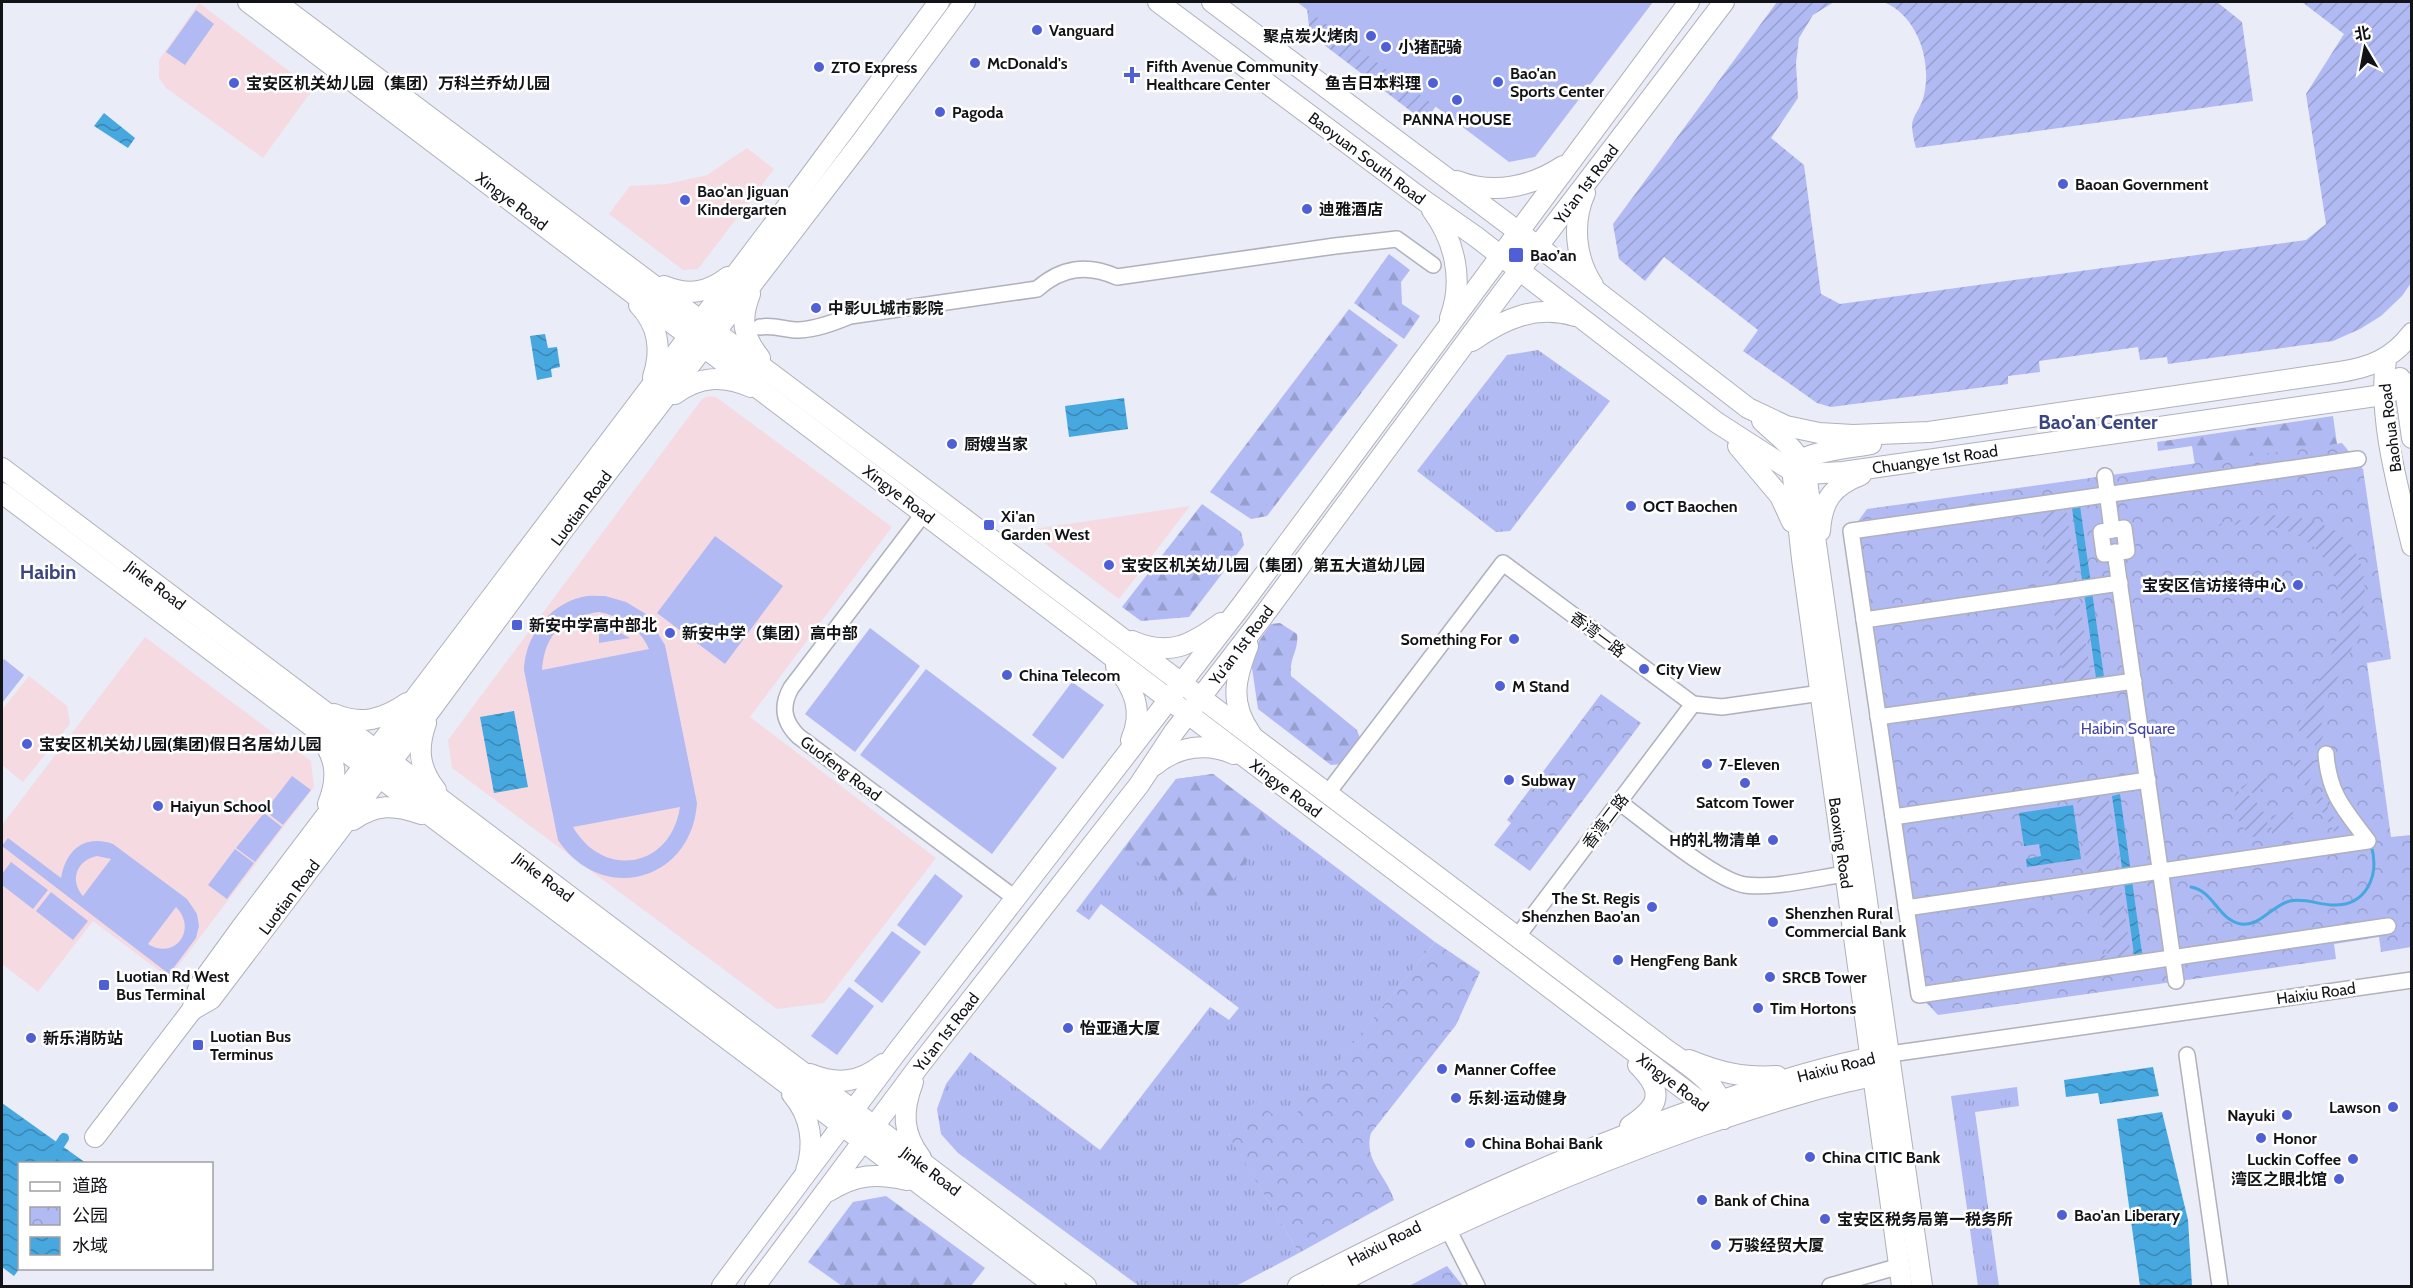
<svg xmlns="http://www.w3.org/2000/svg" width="2413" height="1288" viewBox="0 0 2413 1288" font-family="Cabin,'Noto Sans SC',sans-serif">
  <defs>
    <pattern id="grass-tufts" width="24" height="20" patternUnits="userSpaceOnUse" patternTransform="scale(1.5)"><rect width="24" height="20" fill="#b1baf2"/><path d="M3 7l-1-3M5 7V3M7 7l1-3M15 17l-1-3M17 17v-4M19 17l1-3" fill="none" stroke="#979fcf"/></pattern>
    <pattern id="forest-firs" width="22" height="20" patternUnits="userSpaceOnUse" patternTransform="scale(1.5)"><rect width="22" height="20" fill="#b1baf2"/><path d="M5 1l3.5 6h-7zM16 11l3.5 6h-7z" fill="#979fcf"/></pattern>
    <pattern id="park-crowns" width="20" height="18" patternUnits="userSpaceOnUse" patternTransform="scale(1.5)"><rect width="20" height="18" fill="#b1baf2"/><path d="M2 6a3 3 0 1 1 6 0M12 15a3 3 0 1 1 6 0" fill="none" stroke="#979fcf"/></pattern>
    <pattern id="garden-furrows" width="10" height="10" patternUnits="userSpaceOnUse" patternTransform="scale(1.5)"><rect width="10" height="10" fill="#b1baf2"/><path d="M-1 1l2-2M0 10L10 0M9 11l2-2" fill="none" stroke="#979fcf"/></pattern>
    <pattern id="water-waves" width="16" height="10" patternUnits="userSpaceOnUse" patternTransform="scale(1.5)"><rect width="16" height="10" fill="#47a7df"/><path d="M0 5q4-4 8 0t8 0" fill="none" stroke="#3a87b4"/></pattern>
  </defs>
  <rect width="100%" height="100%" fill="#eaecf8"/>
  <!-- education -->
  <g fill="#f5dbe1">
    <polygon points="199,3 313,89 263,158 166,88 159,78 159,60"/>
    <polygon points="747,148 774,169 698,269 683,270 609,214 630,186 667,184 707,175"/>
    <polygon points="709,396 716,397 892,527 750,717 936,858 824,1003 777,1009 452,768 448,740 702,399"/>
    <polygon points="1190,506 1119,599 1027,530"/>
    <polygon points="145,637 311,761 314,787 169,978 93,921 38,992 2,964 2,825"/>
    <polygon points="29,676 67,706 70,724 23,782 2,765 2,710"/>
  </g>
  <!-- grass -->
  <g fill="url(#grass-tufts)">
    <polygon points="1538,350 1610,401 1510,531 1496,532 1417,471 1507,355"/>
    <polygon points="1213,774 1435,942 1287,1126 1229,1135 1299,1253 1236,1286 1139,1286 958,1153 941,1134 937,1109 946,1084 970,1052 1100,1150 1210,1007 1229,1020 1239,1008 1101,904 1089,920 1076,911 1176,779"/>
    <polygon points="2017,1087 2019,1106 1975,1112 1999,1286 1978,1286 1951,1096"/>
  </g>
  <!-- forest -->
  <g fill="url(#forest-firs)">
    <polygon points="1389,254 1410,270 1401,282 1402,304 1420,316 1404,339 1354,303"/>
    <polygon points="1349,309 1398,345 1267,516 1251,519 1210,492"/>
    <polygon points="2333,416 2339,458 2197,478 2192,446 2158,451 2157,442"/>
    <polygon points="1202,504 1241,532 1244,545 1189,617 1141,621 1122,607"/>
    <path d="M1280 623 1297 634C1299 652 1289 656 1291 676L1357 730 1361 741 1342 764 1331 765 1258 709 1250 654 1271 624Z"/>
    <polygon points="1213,774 1276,822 1209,913 1122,851 1176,779"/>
    <polygon points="886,1196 985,1268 971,1286 842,1286 808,1262 853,1202"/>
  </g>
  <!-- park -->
  <g fill="url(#park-crowns)">
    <polygon points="2342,443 2363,469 2391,659 2367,663 2391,837 2411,835 2411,947 2381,952 2379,937 2334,944 2336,959 1938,1015 1919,995 1851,531 1867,509"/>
    <polygon points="1601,694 1641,723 1530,871 1494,845 1511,823 1507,820"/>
    <path d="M1435 942 1480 972 1456 1025 1371 1133C1363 1160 1387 1176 1394 1200L1299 1253 1229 1136 1255 1101 1287 1125Z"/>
    <polygon points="1447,1266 1463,1286 1409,1286"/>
  </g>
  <!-- garden -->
  <g fill="url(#garden-furrows)">
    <polygon points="1777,2 1834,2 1813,15 1799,38 1796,63 1798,98 1771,138 1804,165 1821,294 1840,304 2306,240 2326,224 2306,94 2344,34 2302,2 2411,2 2411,283 2402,296 2381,316 2360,329 2333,341 2168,364 2167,357 2140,360 2138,347 2039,361 2040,372 2008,376 2008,384 1831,407 1817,403 1743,351 1758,330 1664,257 1645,281 1619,259 1613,224"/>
    <path d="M1884 2H2217L2242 22 2253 101 1916 148C1914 141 1912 132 1912 125 1912 117 1921 107 1923 99 1933 64 1919 17 1884 2Z"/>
    <polygon points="1307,9 1436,106 1425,122 1319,41 1309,26"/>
    <polygon points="2066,508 2092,685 2065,689 2040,512"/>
    <path d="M2267 515C2362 516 2384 573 2349 655 2343 670 2326 696 2323 709 2319 723 2325 735 2319 749L2297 729C2310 697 2328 668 2338 636 2352 593 2326 541 2282 529 2256 522 2230 524 2204 527Z"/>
    <polygon points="2305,759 2314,761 2316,769 2306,787 2292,762"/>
    <polygon points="2263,774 2269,782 2256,794 2240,788"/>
    <polygon points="2316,786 2345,838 2339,839 2311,794"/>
    <path d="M2237 791 2255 798 2259 809 2268 815 2266 836 2251 837C2240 825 2229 808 2237 791Z"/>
    <polygon points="2108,794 2132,964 2102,968 2100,956 2107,955 2101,915 2093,915 2077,799"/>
    <polygon points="2288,806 2294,814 2282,832 2272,836 2271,816 2283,813"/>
  </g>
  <!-- pitch -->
  <g fill="#b1baf2" fill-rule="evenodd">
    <polygon points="1297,2 1653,2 1535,157 1509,162"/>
    <polygon points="196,10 214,24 185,65 166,52"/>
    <polygon points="715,536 783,586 725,664 657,613"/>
    <path d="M605 596 626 602 646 614 665 645 697 803C692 881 602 906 558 840L524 670C525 637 548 605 582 597 589 595 598 596 605 596ZM599 612C622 617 639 627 649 649L542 670C545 633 563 617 599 612ZM680 807C671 868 604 880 573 827Z"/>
    <polygon points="602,623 630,638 599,643 599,632"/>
    <polygon points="870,628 920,666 855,752 805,714"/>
    <polygon points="4,659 24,675 2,703 2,662"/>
    <polygon points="926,669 1057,768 992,854 860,755"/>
    <polygon points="1072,682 1104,705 1063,759 1032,735"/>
    <polygon points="292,776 311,790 283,825 265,811"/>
    <polygon points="264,813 282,827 255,862 236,848"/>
    <path d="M8 838 61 878C66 851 83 834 113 844L187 899 197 914 199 926 196 938 169 974 2 846ZM97 856 111 859 83 896C69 880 77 860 97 856ZM176 907C198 929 175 961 148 944Z"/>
    <polygon points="235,849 254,863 227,899 208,885"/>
    <polygon points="11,862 48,890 33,909 2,885 2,874"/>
    <polygon points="935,874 963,896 925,946 897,925"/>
    <polygon points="51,892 88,921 73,940 36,911"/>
    <polygon points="892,931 921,952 882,1003 854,981"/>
    <polygon points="849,987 874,1006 837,1055 811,1036"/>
  </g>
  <!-- water -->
  <g fill="url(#water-waves)">
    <polygon points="104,113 135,138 128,148 94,126"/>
    <polygon points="545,334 548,348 557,347 560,367 551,369 552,377 537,380 530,336"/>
    <polygon points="1124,398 1128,429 1069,437 1065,406"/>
    <polygon points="2080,506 2105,684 2097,685 2072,508"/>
    <polygon points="514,711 528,787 494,793 480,717"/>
    <polygon points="2120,794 2143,960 2135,962 2112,796"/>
    <polygon points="2073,805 2081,859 2027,867 2026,859 2041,856 2039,844 2024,846 2019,813"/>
    <polygon points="2153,1067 2159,1096 2100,1104 2098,1093 2066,1097 2064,1080"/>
    <polygon points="2,1103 86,1163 20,1164 20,1268 14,1276 2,1267"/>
    <polygon points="2162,1112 2188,1220 2192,1286 2140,1286 2117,1119"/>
  </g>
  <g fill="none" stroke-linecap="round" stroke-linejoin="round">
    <!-- stream -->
    <path stroke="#47a7df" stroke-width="3" d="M2191 887C2214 891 2218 920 2241 924 2260 927 2272 905 2290 901 2304 898 2317 904 2331 905 2367 907 2380 875 2371 845"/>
    <!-- canal -->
    <polyline stroke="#47a7df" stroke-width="10" points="47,1164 64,1138"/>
    <defs>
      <g id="minor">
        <path d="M760 327C777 325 785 330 799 330 817 329 833 323 850 316L1037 289C1062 267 1087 264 1117 277L1335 246 1397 239 1433 265"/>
        <polyline points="2358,459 1851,531 1919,995 2388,926"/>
        <polyline points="2105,476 2112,530"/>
        <path d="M924 513 791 688C781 706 783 721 798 736L1015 898"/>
        <polygon points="2124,528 2127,551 2104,554 2101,532"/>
        <polyline points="2115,552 2176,981"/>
        <polyline points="1864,620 2120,583"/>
        <polyline points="1878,717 2134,681"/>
        <polyline points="1327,794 1503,563 1693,704 1722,707 1821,693"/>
        <path d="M1619 802C1646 822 1716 881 1745 885 1772 889 1817 878 1845 874"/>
        <polyline points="1893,817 2148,780"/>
        <path d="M1906 908 2368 841C2345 810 2329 795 2326 754"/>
        <polyline points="1517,937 1693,704"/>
        <polyline points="1890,1054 2412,980"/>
        <polyline points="2187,1055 2220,1286"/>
        <polyline points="1448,1229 1477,1286"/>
        <polyline points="1830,1286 1900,1266"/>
      </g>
      <g id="major">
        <polyline points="248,2 1723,1119"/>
        <path d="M276 2C739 347 1198 696 1659 1044 1683 1063 1726 1084 1723 1119"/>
        <polyline points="1158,2 1422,199 1475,236 1716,422 1792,471 1806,474 1843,472 2383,395 2412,383"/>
        <path d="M1212 2 1564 266 1748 408 1786 426 1819 433 1853 435 1929 432 2340 372C2371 367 2392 359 2412 333"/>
        <path d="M1457 181C1493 195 1531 187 1563 166"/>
        <path d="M1585 193C1572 222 1575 258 1593 285"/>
        <path d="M1432 210C1455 241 1464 281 1450 318"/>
        <path d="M664 286C689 296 707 293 728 277"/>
        <path d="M750 294C740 319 743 337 760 358"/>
        <path d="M639 305C659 326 662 350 653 377"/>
        <path d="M1472 341C1504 319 1536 304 1575 316"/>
        <path d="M2386 359C2378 419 2398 487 2412 546"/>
        <polyline points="2400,378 2405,388 2412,438"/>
        <path d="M675 394C699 376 723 375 751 387"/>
        <path d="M1762 421C1779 437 1800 451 1806 474L1922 1286"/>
        <path d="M1871 444C1852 448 1801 451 1792 468L1802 559 1902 1286"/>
        <polyline points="1738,446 1780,496 1792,522"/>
        <polyline points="2,468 1086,1286"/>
        <polyline points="2,493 1055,1286"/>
        <path d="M1820 531C1822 501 1832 486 1861 475"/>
        <path d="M1132 641C1169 657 1191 645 1221 623"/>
        <path d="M1248 646C1235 679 1229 703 1251 734"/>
        <path d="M1116 666C1134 689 1144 711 1131 740"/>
        <path d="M334 714C361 726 384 719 407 703"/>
        <path d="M426 723C417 748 419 769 436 790"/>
        <path d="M320 737C337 759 338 779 328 804"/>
        <path d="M1155 765C1178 746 1207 742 1234 754"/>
        <path d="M353 820C375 804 395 804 421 814"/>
        <polyline points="192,1010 211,999 432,708 564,529 862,141 965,2"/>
        <path d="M1689 1060C1721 1073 1743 1078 1777 1076"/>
        <path d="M810 1074C837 1085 859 1083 883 1064"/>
        <path d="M913 1082C902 1111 902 1133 921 1158"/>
        <path d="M792 1094C811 1116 815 1144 806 1171"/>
        <path d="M1630 1126C1660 1106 1665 1092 1638 1065"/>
        <polyline points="95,1137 192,1010 199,986 241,928 805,183 939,2"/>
        <path d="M829 1191C856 1174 877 1173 907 1180"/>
        <polyline points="722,1286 896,1053 1241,606 1689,2"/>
        <polyline points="755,1286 919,1066 1139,785 1174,732 1258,623 1503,292 1724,2"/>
        <path d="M1298 1286C1437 1214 1577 1148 1726 1099 1777 1082 1829 1065 1883 1055"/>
        <path d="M1333 1286C1449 1225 1570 1172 1694 1128 1757 1107 1820 1085 1886 1074"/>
      </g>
    </defs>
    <!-- minor casing -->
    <use href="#minor" stroke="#afb1bc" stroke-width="18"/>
    <!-- major casing -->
    <use href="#major" stroke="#afb1bc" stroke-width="22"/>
    <!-- minor -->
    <use href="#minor" stroke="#fff" stroke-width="15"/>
    <!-- major -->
    <use href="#major" stroke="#fff" stroke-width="20"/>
  </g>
  <!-- markers -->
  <g fill="#4f5fd5" stroke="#fff" stroke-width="2">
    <circle cx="1037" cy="30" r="6"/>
    <circle cx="1371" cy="36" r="6"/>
    <circle cx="1386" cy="47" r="6"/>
    <circle cx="975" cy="63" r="6"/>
    <circle cx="819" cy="67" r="6"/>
    <path d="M1129 66h6v6h6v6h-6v6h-6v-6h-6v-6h6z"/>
    <circle cx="1498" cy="82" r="6"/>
    <circle cx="234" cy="83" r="6"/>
    <circle cx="1433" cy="83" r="6"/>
    <circle cx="1457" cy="100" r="6"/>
    <circle cx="940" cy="112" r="6"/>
    <circle cx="2063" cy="184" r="6"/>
    <circle cx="685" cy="200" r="6"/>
    <circle cx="1307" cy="209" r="6"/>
    <rect x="1508" y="247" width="16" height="16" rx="3"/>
    <circle cx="816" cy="308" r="6"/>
    <circle cx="952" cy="444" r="6"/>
    <circle cx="1631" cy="506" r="6"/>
    <rect x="983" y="519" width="12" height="12" rx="3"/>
    <circle cx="1109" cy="565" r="6"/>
    <circle cx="2298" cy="585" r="6"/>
    <rect x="511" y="619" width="12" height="12" rx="3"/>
    <circle cx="670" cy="633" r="6"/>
    <circle cx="1514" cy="639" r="6"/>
    <circle cx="1644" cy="669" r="6"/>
    <circle cx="1007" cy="675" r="6"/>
    <circle cx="1500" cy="686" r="6"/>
    <circle cx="27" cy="744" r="6"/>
    <circle cx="1707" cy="764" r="6"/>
    <circle cx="1509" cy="780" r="6"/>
    <circle cx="1745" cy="783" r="6"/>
    <circle cx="158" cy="806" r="6"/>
    <circle cx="1773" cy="840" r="6"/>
    <circle cx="1652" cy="907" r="6"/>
    <circle cx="1773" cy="922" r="6"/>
    <circle cx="1618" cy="960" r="6"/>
    <circle cx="1770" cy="977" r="6"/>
    <rect x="98" y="979" width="12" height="12" rx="3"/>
    <circle cx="1758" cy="1008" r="6"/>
    <circle cx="1068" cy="1028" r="6"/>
    <circle cx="31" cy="1038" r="6"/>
    <rect x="192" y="1039" width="12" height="12" rx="3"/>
    <circle cx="1442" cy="1069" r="6"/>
    <circle cx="1456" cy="1098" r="6"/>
    <circle cx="2393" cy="1107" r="6"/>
    <circle cx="2287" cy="1115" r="6"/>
    <circle cx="2261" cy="1138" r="6"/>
    <circle cx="1470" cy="1143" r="6"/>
    <circle cx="1810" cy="1157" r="6"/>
    <circle cx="2353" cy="1159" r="6"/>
    <circle cx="2339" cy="1179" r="6"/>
    <circle cx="1702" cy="1200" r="6"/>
    <circle cx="2062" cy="1215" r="6"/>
    <circle cx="1825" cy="1219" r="6"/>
    <circle cx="1716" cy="1245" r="6"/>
  </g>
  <g text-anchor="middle" stroke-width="5" stroke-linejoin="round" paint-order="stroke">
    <!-- poi labels -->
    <g font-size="16" font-weight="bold" fill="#121317" stroke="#fff" text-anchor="start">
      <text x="1049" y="36">Vanguard</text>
      <text x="1359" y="42" text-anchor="end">聚点炭火烤肉</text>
      <text x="1398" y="53">小猪配骑</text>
      <text x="987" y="69">McDonald's</text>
      <text x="1146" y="72">Fifth Avenue Community<tspan x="1146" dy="18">Healthcare Center</tspan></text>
      <text x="831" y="73">ZTO Express</text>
      <text x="1510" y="79">Bao'an<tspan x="1510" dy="18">Sports Center</tspan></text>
      <text x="246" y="89">宝安区机关幼儿园（集团）万科兰乔幼儿园</text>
      <text x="1421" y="89" text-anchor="end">鱼吉日本料理</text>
      <text x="952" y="118">Pagoda</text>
      <text x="1457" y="125" text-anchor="middle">PANNA HOUSE</text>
      <text x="2075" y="190">Baoan Government</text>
      <text x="697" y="197">Bao'an Jiguan<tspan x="697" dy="18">Kindergarten</tspan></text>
      <text x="1319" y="215">迪雅酒店</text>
      <text x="1530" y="261">Bao’an</text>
      <text x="828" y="314">中影UL城市影院</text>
      <text x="964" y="450">厨嫂当家</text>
      <text x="1643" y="512">OCT Baochen</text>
      <text x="1001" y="522">Xi'an<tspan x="1001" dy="18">Garden West</tspan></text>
      <text x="1121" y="571">宝安区机关幼儿园（集团）第五大道幼儿园</text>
      <text x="2286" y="591" text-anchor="end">宝安区信访接待中心</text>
      <text x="529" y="631">新安中学高中部北</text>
      <text x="682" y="639">新安中学（集团）高中部</text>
      <text x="1502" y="645" text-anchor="end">Something For</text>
      <text x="1656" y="675">City View</text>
      <text x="1019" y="681">China Telecom</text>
      <text x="1512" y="692">M Stand</text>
      <text x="39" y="750">宝安区机关幼儿园(集团)假日名居幼儿园</text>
      <text x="1719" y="770">7-Eleven</text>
      <text x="1521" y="786">Subway</text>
      <text x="1745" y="808" text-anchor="middle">Satcom Tower</text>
      <text x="170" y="812">Haiyun School</text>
      <text x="1761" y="846" text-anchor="end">H的礼物清单</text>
      <text x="1640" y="904" text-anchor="end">The St. Regis<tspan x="1640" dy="18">Shenzhen Bao'an</tspan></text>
      <text x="1785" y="919">Shenzhen Rural<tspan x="1785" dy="18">Commercial Bank</tspan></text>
      <text x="1630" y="966">HengFeng Bank</text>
      <text x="116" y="982">Luotian Rd West<tspan x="116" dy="18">Bus Terminal</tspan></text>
      <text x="1782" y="983">SRCB Tower</text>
      <text x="1770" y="1014">Tim Hortons</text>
      <text x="1080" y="1034">怡亚通大厦</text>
      <text x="210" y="1042">Luotian Bus<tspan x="210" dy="18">Terminus</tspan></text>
      <text x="43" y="1044">新乐消防站</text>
      <text x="1454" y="1075">Manner Coffee</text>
      <text x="1468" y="1104">乐刻·运动健身</text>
      <text x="2381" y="1113" text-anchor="end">Lawson</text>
      <text x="2275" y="1121" text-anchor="end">Nayuki</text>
      <text x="2273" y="1144">Honor</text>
      <text x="1482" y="1149">China Bohai Bank</text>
      <text x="1822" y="1163">China CITIC Bank</text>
      <text x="2341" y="1165" text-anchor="end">Luckin Coffee</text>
      <text x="2327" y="1185" text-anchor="end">湾区之眼北馆</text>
      <text x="1714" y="1206">Bank of China</text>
      <text x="2074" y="1221">Bao'an Liberary</text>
      <text x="1837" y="1225">宝安区税务局第一税务所</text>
      <text x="1728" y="1251">万骏经贸大厦</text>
    </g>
    <!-- street labels -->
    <g font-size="16" fill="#121317" stroke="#fff">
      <text transform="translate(1367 158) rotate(37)" y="6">Baoyuan South Road</text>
      <text transform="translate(1586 184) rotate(-53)" y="6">Yu'an 1st Road</text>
      <text transform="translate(512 201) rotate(37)" y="6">Xingye Road</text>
      <text transform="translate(2390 428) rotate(-97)" y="6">Baohua Road</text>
      <text transform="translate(1935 459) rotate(-8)" y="6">Chuangye 1st Road</text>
      <text transform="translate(899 494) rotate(37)" y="6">Xingye Road</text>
      <text transform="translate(581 508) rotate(-53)" y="6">Luotian Road</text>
      <text transform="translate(156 585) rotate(37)" y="6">Jinke Road</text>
      <text transform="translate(1598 634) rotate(37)" y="6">香湾一路</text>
      <text transform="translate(1241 645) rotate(-53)" y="6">Yu'an 1st Road</text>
      <text transform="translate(841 768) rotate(37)" y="6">Guofeng Road</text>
      <text transform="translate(1286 788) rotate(37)" y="6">Xingye Road</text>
      <text transform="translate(1605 821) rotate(-53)" y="6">香湾二路</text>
      <text transform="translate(1841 843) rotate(82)" y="6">Baoxing Road</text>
      <text transform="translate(544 877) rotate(37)" y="6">Jinke Road</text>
      <text transform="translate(289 897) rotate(-53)" y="6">Luotian Road</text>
      <text transform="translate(2316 993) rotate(-8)" y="6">Haixiu Road</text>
      <text transform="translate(946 1032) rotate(-52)" y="6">Yu'an 1st Road</text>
      <text transform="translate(1836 1067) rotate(-14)" y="6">Haixiu Road</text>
      <text transform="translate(1673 1082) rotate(37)" y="6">Xingye Road</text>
      <text transform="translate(931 1171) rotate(37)" y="6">Jinke Road</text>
      <text transform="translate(1384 1243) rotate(-27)" y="6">Haixiu Road</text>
    </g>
    <!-- park labels -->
    <g font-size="16" fill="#4243a3" stroke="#fff">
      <text x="2128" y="734">Haibin Square</text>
    </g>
    <!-- quarter labels -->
    <g font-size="20" font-weight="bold" fill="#3a4581" stroke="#fff">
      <text x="2098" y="429">Bao'an Center</text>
      <text x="48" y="579">Haibin</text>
    </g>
  </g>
  <!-- border -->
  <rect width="2413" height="1288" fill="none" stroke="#121317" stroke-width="6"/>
  <!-- legend -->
  <rect x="18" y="1162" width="195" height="108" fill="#ffffff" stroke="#a0a1a2" stroke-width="1.5"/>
  <rect x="30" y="1182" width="30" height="9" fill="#ffffff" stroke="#a0a1a2" stroke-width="1.5"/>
  <text x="72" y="1192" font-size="18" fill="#121317">道路</text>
  <rect x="30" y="1207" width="30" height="18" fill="url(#park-crowns)" stroke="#a0a1a2" stroke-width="1.5"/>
  <text x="72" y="1222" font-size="18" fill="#121317">公园</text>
  <rect x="30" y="1237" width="30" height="18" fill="url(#water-waves)" stroke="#a0a1a2" stroke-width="1.5"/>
  <text x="72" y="1252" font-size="18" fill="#121317">水域</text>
  <!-- north arrow -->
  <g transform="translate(2365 48) rotate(350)" stroke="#ffffff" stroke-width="4.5" paint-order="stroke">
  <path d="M0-4.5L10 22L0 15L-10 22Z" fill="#121317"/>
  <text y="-9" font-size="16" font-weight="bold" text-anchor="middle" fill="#121317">北</text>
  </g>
</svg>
